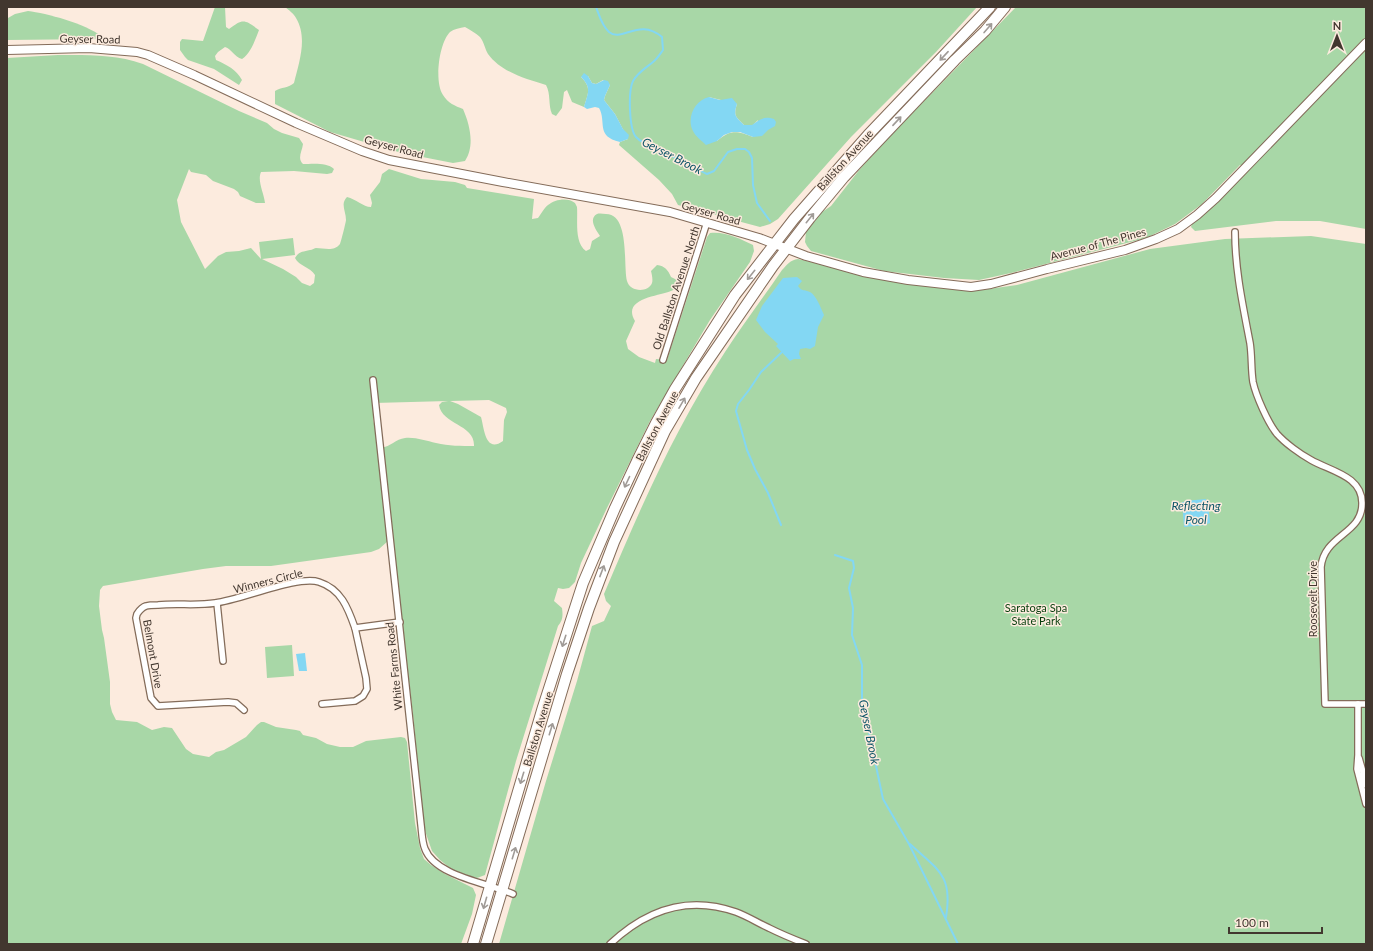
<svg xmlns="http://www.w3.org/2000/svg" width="1373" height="951" viewBox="0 0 1373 951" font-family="Lato,sans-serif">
  <rect width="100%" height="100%" fill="#fcebde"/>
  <!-- green -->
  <g fill="#a8d7a7" fill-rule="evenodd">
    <path d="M215 7H225L226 27 229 29C243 19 244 19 259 30 255 40 251 53 242 59 234 57 232 49 225 47L218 52 215 56 216 60C227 65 236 69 242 80L239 85 214 69 188 60 185 57 180 50V42L182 39 203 41Z"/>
    <path d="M285 7H977L936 52 851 137 778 219 770 224 760 227 678 205 672 194 659 180 619 145 620 142 628 139 615 114 604 100 605 96 610 85 603 80 596 84 592 83 588 76 581 77C592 88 588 93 584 107L572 102 567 90 564 92 562 108 556 116 552 114C548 105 551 94 546 85 526 79 501 72 488 54 485 49 484 42 480 37 476 33 470 30 465 27 460 28 454 29 450 32 439 43 434 82 443 95 448 103 455 106 463 109 470 125 475 146 465 161L453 163 402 153 330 132 275 104V91C281 87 289 88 294 83 299 62 308 38 296 18 294 14 289 10 285 7ZM709 97 737 104C733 116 736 117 744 125H753L758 120 753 137C737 131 731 129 717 141Z"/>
    <polygon points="1016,7 1366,7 1366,229 1320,221 1276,221 1195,231 1191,227 1192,224 1248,169 1240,165 1202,204 1175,224 1146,238 1011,273 979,280 944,278 884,271 811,251 807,246 805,242 806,232 822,212 831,206 860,169 893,133"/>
    <path d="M28 11C46 13 86 24 101 36V39L7 40 8 18 15 14Z"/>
    <path d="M58 55C87 55 115 54 143 64L239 111 267 123 274 129 282 133 299 138 303 144C302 152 297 158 303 164 312 164 327 162 334 169L332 173 327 174 294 171 261 172C257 181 264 193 265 203H256L240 196 238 192 234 189 213 181 206 175 191 172 189 169 177 200 181 222 205 269 218 256 226 252 239 251 251 248 261 259 259 242 293 238 295 255 262 259 283 269 296 277 302 283 310 286 314 283 315 275C310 267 299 266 295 258 299 251 303 252 310 250 312 250 315 248 316 248 324 248 334 252 340 244 341 242 346 222 346 220 346 211 340 204 347 197 356 199 363 207 371 207L372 203 370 195 380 182 382 174 389 169 421 179 455 182 465 185 467 188 534 199 532 219 538 218C541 214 544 208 548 205 555 199 568 197 575 203L577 207C578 221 574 242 586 251L590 249 592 241 600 236C596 230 588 219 597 214 600 213 603 214 606 214 630 214 623 266 627 281 630 292 648 293 652 283 653 280 652 275 651 271L657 265C665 266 668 270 671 277L679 281V285C677 287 674 290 671 291 660 296 621 298 635 321L626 341 628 349 639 357 655 363 656 359 667 360 707 237 710 233C725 231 741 239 753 245L754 251 750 262 710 320 650 421 606 510 581 563 575 582 569 588 563 589 558 588 554 601 562 608C563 616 563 620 558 626L516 761 485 875 477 878 465 875 450 868 440 860 432 851 424 828 413 715 398 590 399 586 393 551 388 541 379 549 371 552 271 566H226L203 569 103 586 100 590 99 606 102 630 104 638 110 682V704L112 712 116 720 137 722 152 730 164 727 172 728 186 749 193 754 209 757 216 752 224 750 246 737 257 725 261 722H264L276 727 296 730 300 731 303 735 316 738 327 744 340 747H353L366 741 401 737 405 738 407 742 415 823 420 848 424 859 431 865 445 874 473 888 476 895 472 914 461 944H7V58ZM489 400 506 408 507 412 504 420 503 441C485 454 484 427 481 417L458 404 450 401ZM448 401 442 402 439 405C442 425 475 424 474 446 461 446 449 446 436 443 426 441 416 437 405 438 395 439 389 449 379 447L373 419 374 403Z"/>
    <path d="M1311 236 1366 244V944H499L546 781 577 681 592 626 604 621 611 606 606 601 604 594C639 511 675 428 725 352 743 324 763 298 782 270 787 265 790 260 798 259L883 279 938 288 974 291 1017 285 1150 249 1225 239Z"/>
    <polygon points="292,645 294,676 267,678 265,647"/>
  </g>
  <!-- water -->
  <g fill="#83d7f3">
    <path d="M584 73 588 76 592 83 596 84 604 80 608 81 610 85 605 96 604 100 615 114 623 129 629 135 628 139 620 142C595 136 607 122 599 108L595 107 587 109 584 107C588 93 592 88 581 77Z"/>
    <path d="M709 97 720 100 732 98 737 104C733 116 736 117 744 125H752C760 119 764 116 774 119L776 122 775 126 768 130 762 136 753 137 740 132H732L724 135 717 141 706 145C702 141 695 136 693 131 686 118 695 100 709 97Z"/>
    <path d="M797 277 802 281 798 286C802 292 804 289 810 292 816 295 821 308 824 315L818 327 815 346 810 349 806 348 800 349 799 354 801 359H794L790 361 776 346 778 344 765 332 756 320 762 306 783 278Z"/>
    <polygon points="1206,499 1206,501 1208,501 1210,523 1207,524 1207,525 1184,527 1182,502 1184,502 1184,501"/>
    <polygon points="305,653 307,671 299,671 296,654"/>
  </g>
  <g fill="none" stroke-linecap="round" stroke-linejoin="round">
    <!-- stream -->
    <g stroke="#83d7f3" stroke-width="2">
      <path d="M596 7C599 15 602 26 609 32 622 43 639 17 662 37L663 50C660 54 657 59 653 62 646 68 638 72 633 81 628 91 629 129 636 137 644 146 664 151 674 157 686 162 695 169 707 174L714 171 728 152 737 149H745L749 152 752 158 753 185 757 203 770 221"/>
      <polyline points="781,525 768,493 755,469 747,450 736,411 738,404 749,390 761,372 782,352"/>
      <polyline points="835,555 853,561 854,568 849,588 853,608 852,635 862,665 862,700 883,799 909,844 958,944"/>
      <path d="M910 844C938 870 953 875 946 917"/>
    </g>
    <defs>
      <g id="street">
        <path d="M1235 232C1235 270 1243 306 1250 343 1252 356 1251 369 1253 382 1256 396 1268 423 1277 434 1285 443 1300 454 1311 460 1330 471 1363 476 1362 504 1362 534 1324 535 1321 567L1325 704H1366"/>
        <polyline points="663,360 707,222"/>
        <path d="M373 380 421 825C422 833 422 842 425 849 435 876 488 883 513 894"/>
        <polyline points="217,603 223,661"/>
        <polyline points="322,704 355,701 363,696 367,689 366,678 355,628"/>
        <polyline points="1358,704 1358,755 1357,769 1366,804"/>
        <path d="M244 710 236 703 228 702 158 706 151 698 136 618 137 614C139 611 142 607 146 606 149 605 154 605 158 605 177 603 197 606 215 603 241 600 298 575 319 582 341 589 348 608 355 628L400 622"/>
        <polyline points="1359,758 1363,772 1363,785"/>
        <path d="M610 944C646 910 688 895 736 912 747 916 758 923 769 928 781 934 793 939 806 944"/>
      </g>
      <polyline id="secondary" points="7,50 89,48 137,52 148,55 194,75 296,123 362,151 389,160 503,182 670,212 759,238 806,256 863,272 908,280 971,287 991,284 1047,269 1125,250 1156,239 1178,229 1197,215 1216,198 1366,43"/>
      <g id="highway">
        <polyline points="473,944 543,707 583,583 615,508 637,461 656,423 675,389 735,295 794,219 868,135 990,7"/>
        <polyline points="486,944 567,674 589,608 614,542 665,431 696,378 773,266 810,218 844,177 955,60 985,31 1005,7"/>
      </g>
    </defs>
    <!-- street casing -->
    <use href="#street" stroke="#846c5a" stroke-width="8"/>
    <!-- secondary casing -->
    <use href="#secondary" stroke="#846c5a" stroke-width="10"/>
    <!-- highway casing -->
    <use href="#highway" stroke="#846c5a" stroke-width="12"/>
    <!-- street -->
    <use href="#street" stroke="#fff" stroke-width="5.5"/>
    <!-- secondary -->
    <use href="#secondary" stroke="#fff" stroke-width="8"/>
    <!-- highway -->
    <use href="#highway" stroke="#fff" stroke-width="10"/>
  </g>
  <!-- one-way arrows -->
  <defs><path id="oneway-shaft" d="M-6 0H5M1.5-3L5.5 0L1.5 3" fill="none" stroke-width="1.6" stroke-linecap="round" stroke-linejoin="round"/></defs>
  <g stroke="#a09b97">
    <use href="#oneway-shaft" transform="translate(988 28) rotate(-49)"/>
    <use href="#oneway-shaft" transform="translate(944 56) rotate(133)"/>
    <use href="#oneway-shaft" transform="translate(897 121) rotate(-47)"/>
    <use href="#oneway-shaft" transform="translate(810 218) rotate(-51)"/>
    <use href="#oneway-shaft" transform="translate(751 275) rotate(129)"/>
    <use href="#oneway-shaft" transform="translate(682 403) rotate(-60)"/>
    <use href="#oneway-shaft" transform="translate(627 482) rotate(115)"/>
    <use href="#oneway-shaft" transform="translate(602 571) rotate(-69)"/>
    <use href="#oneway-shaft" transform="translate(564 641) rotate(108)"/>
    <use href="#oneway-shaft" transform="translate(551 729) rotate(-73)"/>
    <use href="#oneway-shaft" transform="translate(522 778) rotate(107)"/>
    <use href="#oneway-shaft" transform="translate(514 853) rotate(-73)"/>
    <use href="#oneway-shaft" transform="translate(485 903) rotate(106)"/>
  </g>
  <g text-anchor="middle" stroke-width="3" stroke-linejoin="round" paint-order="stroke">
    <!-- street labels -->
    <g font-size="11" fill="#42372f" stroke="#fcebde">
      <text transform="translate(90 39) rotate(1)" y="4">Geyser Road</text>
      <text transform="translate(394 147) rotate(15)" y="4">Geyser Road</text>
      <text transform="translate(845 160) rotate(-48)" y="4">Ballston Avenue</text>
      <text transform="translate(711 213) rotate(16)" y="4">Geyser Road</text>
      <text transform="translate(1098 244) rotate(-15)" y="4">Avenue of The Pines</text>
      <text transform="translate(676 288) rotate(-72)" y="4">Old Ballston Avenue North</text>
      <text transform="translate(657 426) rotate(-62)" y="4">Ballston Avenue</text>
      <text transform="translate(268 581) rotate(-14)" y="4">Winners Circle</text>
      <text transform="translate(1313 599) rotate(-90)" y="4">Roosevelt Drive</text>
      <text transform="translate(153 654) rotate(80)" y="4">Belmont Drive</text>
      <text transform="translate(394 666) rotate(-96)" y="4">White Farms Road</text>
      <text transform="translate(538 729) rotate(-73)" y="4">Ballston Avenue</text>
    </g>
    <!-- park labels -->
    <g font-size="11" fill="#053d0b" stroke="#fcebde">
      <text x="1036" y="612">Saratoga Spa<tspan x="1036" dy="13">State Park</tspan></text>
    </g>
    <!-- water labels -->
    <g font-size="12" font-style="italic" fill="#0d5568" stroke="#fcebde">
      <text transform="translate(672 156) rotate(27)" y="4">Geyser Brook</text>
      <text x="1196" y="510">Reflecting<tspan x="1196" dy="14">Pool</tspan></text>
      <text transform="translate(869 732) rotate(79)" y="4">Geyser Brook</text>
    </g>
  </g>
  <!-- border -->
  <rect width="1373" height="951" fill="none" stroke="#42372f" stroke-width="16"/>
  <!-- north arrow -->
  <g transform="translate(1337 36)" stroke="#fcebde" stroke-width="3" paint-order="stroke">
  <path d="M0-3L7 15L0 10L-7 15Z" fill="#42372f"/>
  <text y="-6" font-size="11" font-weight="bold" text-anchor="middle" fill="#42372f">N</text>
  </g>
  <!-- scale -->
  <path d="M1229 927v6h93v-6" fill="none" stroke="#42372f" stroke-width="2"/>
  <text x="1235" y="927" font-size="12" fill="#42372f" stroke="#fcebde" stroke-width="3" paint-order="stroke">100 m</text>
</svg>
